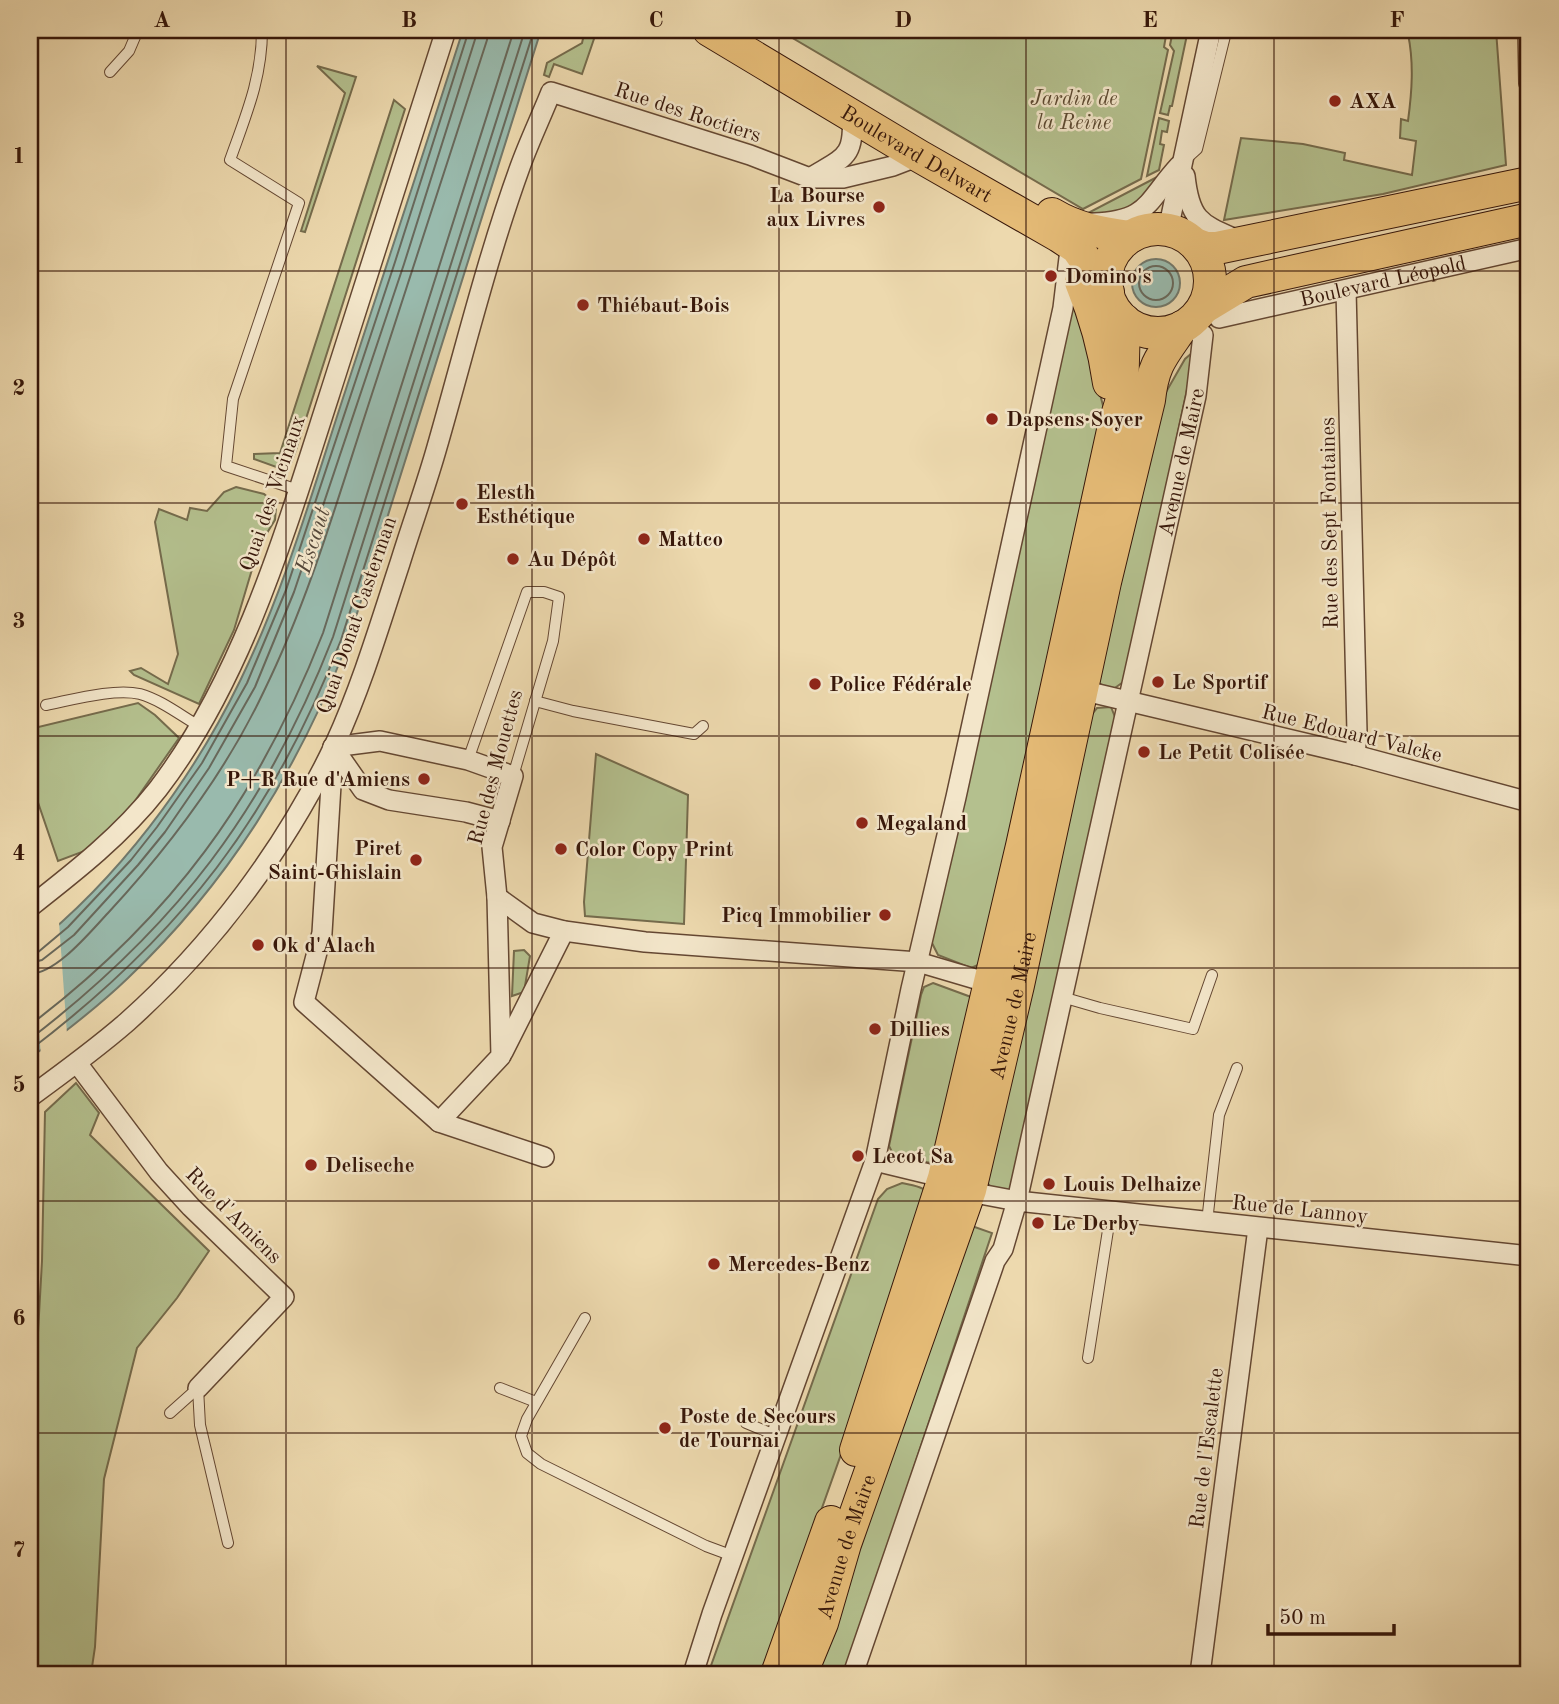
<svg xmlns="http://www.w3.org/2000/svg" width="1559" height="1704" viewBox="0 0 1559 1704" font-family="'Old Standard TT',serif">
  <rect width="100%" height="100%" fill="#edd9ae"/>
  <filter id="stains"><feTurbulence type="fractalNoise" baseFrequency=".00286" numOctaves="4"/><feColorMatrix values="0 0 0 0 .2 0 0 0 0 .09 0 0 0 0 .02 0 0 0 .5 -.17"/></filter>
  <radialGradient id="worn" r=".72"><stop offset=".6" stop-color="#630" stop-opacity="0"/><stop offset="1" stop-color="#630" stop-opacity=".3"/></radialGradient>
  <!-- green -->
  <g fill="#b4c08e" stroke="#756b4c" stroke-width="2">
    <polygon points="585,30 597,30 582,74 554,64 549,77 544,75 547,63 582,43"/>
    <polygon points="779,30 1167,30 1164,47 1168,50 1141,179 1083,209"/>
    <polygon points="1173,30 1188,30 1172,106 1170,106 1168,115 1160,113 1174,51 1170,45"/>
    <path d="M1459 30H1496L1506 165 1383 194 1224 220 1241 138 1303 144 1345 153 1344 160 1412 175 1416 141 1400 138 1401 119 1408 121C1412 91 1414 63 1408 34Z"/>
    <polygon points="317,66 356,77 305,232 301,231 345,93"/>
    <polygon points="394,100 405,109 295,453 291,463 279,468 254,459 254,454 280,453"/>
    <polygon points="1159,118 1169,121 1167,132 1162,131 1160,144 1164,145 1159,170 1147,176"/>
    <polygon points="1161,175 1140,203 1105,216 1088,213"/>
    <polygon points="1074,295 1106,417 985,962 971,968 938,955 931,941"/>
    <polygon points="1192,353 1194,356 1126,680 1112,690 1098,683 1162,399 1185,359"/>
    <polygon points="236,487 264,494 271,500 276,507 275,520 259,546 234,630 199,704 134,675 130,671 141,668 168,684 178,654 155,522 159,509 187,520 190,508 207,511 224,492"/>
    <polygon points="138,703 155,715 179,738 130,808 90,849 58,861 30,779 30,729"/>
    <path d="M1111 707 1115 717 1010 1190C997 1193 990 1190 984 1177L1083 725 1097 708Z"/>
    <polygon points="596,754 688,795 684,924 585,916 584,902"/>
    <polygon points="524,950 530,956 524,992 512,996 514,951"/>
    <polygon points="933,983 971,997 941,1158 931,1163 894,1156 889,1146 921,995 924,987"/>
    <polygon points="76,1083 99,1113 90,1135 209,1251 177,1298 137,1348 104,1479 95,1647 91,1674 30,1674 30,1427 36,1368 42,1261 45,1112"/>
    <path d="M902 1183C915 1186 928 1186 931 1201L763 1674H708L878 1199 887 1189Z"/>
    <polygon points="969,1225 992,1233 845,1674 810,1674"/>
  </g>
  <!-- water -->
  <g fill="#99baad" stroke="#71786b" stroke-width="2">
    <path d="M463 30H541L348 642C297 771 229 882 128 978 98 1007 64 1033 30 1058V949C118 879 191 782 240 681 285 589 313 489 345 392 385 271 424 151 463 30Z"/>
    <circle cx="1156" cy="283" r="24"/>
  </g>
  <!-- pier -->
  <polygon fill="#edd9ae" points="59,922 67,1034 41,1055 31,944"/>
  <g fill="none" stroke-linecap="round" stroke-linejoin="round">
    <!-- shore -->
    <g stroke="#68685b" stroke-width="2">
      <circle cx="1156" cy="283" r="17"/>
      <polyline points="30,954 37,953 68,927 131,860 157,827 202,763 247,683 286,590 395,262 469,30"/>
      <polyline points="30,963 42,960 74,935 138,865 165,832 209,768 255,687 294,592 404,264 478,30"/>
      <path d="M30 974C57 973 90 932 108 913 170 846 225 774 264 691 309 599 338 498 370 400 409 281 448 160 487 40L488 30"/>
      <path d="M30 1025C171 918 258 799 323 633L514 30"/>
      <path d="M30 1039C176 927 266 809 333 637L525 30"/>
      <path d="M30 1050C181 935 272 817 341 640L534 30"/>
    </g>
    <defs>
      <g id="lane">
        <path d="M262 30C262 78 246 115 230 160L299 203 233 399 226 466 298 490"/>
        <polyline points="110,72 129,51 138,30"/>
        <polyline points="1187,158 1197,149 1225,36 1225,30"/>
        <polyline points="535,701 573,711 694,734 703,726"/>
        <path d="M46 705C72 700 114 688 140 694 161 700 180 715 199 726"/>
        <polyline points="468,760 527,592 544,592 559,597 553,641 513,776"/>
        <polyline points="1062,997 1100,1008 1193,1029 1212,975"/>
        <polyline points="1207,1222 1219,1115 1237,1068"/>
        <polyline points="585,1318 527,1419 521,1436 527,1453 541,1464 706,1546 733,1556"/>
        <polyline points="1088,1358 1111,1211"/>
        <polyline points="198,1388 200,1425 228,1543"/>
        <polyline points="500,1388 536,1402"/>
        <polyline points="170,1413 198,1388"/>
        <polyline points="746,1423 775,1435"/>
      </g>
      <g id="street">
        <polyline points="1528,30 1529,83"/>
        <path d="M1185 176C1190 223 1202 224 1242 242"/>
        <path d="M810 178C844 157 855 158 852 115"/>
        <path d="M1093 223C1149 221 1146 202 1179 166"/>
        <polyline points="1168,230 1211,30"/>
        <polyline points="1346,290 1357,732 1355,755"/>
        <path id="s1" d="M1219 318 1529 248"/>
        <polyline points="1081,690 1355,755 1529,802"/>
        <polyline points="333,747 380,741 468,760 513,776 492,847 497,897 533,923 564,931 645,942 918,962 989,983"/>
        <polyline points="333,747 363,790 389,800 466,812 500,821"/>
        <polyline points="333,752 322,933 304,1002 439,1122 544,1157"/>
        <path d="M30 907C76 871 122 835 158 789 244 677 287 526 330 393 369 272 408 151 446 30"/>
        <polyline points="503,1052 564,931"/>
        <polyline points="77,1063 159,1172 191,1207 284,1297 198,1388"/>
        <path d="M30 1097C63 1073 96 1049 127 1022 212 946 286 848 335 744 362 685 380 624 400 563 412 524 426 486 437 447 464 353 487 258 520 167 529 142 541 117 551 92L750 155 810 178H843L893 166 919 156"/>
        <polyline points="439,1122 501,1056 497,897"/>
        <polyline points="875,1161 937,1176 980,1194 1017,1201 1529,1256"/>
        <polyline points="693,1674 712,1614 875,1161 911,989 956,797 1063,308 1069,258"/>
        <path id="s2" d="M853 1674 995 1261 1003 1249 1017 1201 1196 396 1203 335"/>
        <polyline points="1200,1674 1258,1228"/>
      </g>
      <g id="primary">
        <path id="s3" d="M709 30 919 156 1059 236 1077 248 1108 292"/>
        <path d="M1052 214C1077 229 1101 233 1130 237"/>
        <circle cx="1158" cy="281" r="52"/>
        <polyline points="1195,244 1206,248 1217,248 1529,183"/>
        <path d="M1081 282C1095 316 1104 347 1109 383"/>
        <polyline points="1203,308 1246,282 1529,219"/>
        <polyline points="856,1450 944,1178 1022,846 1114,426 1122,399 1124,320"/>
        <polyline points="777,1674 831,1522"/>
        <path id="s4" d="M801 1674 822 1623 845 1544 970 1190 1018 985 1105 582 1149 400C1153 364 1162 356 1182 327"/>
      </g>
    </defs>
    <!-- lane casing -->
    <use href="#lane" stroke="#644732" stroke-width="12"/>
    <!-- street casing -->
    <use href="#street" stroke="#644732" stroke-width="22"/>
    <!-- primary casing -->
    <use href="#primary" stroke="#361609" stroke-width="34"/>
    <!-- lane -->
    <use href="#lane" stroke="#f3e6ca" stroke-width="10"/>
    <!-- street -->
    <use href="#street" stroke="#f3e6ca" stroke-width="19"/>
    <!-- primary -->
    <use href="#primary" stroke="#e6bc77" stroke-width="32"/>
    <defs>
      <path id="rail" d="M30 1098C34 1172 34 1246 30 1320"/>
    </defs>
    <!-- rail casing -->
    <use href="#rail" stroke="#361609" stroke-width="8"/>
    <!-- rail -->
    <use href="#rail" stroke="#f3e6ca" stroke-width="5" stroke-dasharray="16" stroke-linecap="butt"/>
  </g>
  <!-- grid -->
  <path fill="none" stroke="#361609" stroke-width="2" stroke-opacity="0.55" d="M286 30V1674M532 30V1674M779 30V1674M1026 30V1674M1274 30V1674M30 271H1529M30 503H1529M30 736H1529M30 968H1529M30 1201H1529M30 1433H1529"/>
  <!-- markers -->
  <g fill="#8f2418" stroke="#f3e6ca" stroke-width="2.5">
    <circle cx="1335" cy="101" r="7"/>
    <circle cx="879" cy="207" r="7"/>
    <circle cx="1051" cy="276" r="7"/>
    <circle cx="583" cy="305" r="7"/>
    <circle cx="992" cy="419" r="7"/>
    <circle cx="462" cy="504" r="7"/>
    <circle cx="644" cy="539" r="7"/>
    <circle cx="513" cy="559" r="7"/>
    <circle cx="1158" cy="682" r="7"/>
    <circle cx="815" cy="684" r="7"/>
    <circle cx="1144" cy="752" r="7"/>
    <circle cx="424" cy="779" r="7"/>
    <circle cx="862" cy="823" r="7"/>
    <circle cx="561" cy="849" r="7"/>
    <circle cx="416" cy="860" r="7"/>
    <circle cx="885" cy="915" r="7"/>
    <circle cx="258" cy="945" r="7"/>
    <circle cx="875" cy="1029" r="7"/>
    <circle cx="858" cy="1156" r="7"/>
    <circle cx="311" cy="1165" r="7"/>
    <circle cx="1049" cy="1184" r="7"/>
    <circle cx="1038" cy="1223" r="7"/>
    <circle cx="714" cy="1264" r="7"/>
    <circle cx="665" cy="1428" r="7"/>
  </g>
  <g text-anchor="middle" stroke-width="5" stroke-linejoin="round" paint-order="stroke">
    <!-- park labels -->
    <g font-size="21" font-style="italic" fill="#5c4931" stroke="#f3e6ca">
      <text x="1074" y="105">Jardin de<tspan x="1074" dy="24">la Reine</tspan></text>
    </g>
    <!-- poi labels -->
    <g font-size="21" font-weight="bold" fill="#361609" stroke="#f3e6ca" text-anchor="start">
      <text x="1349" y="108">AXA</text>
      <text x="865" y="202" text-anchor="end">La Bourse<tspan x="865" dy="24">aux Livres</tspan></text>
      <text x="1065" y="283">Domino's</text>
      <text x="597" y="312">Thiébaut-Bois</text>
      <text x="1006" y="426">Dapsens·Soyer</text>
      <text x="476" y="499">Elesth<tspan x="476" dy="24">Esthétique</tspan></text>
      <text x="658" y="546">Mattco</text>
      <text x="527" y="566">Au Dépôt</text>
      <text x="1172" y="689">Le Sportif</text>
      <text x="829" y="691">Police Fédérale</text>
      <text x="1158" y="759">Le Petit Colisée</text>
      <text x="410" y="786" text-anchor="end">P+R Rue d'Amiens</text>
      <text x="876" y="830">Megaland</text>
      <text x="402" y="855" text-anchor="end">Piret<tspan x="402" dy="24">Saint-Ghislain</tspan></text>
      <text x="575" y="856">Color Copy Print</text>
      <text x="871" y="922" text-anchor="end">Picq Immobilier</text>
      <text x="272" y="952">Ok d'Alach</text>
      <text x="889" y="1036">Dillies</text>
      <text x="872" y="1163">Lecot Sa</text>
      <text x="325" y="1172">Deliseche</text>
      <text x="1063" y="1191">Louis Delhaize</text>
      <text x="1052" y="1230">Le Derby</text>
      <text x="728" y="1271">Mercedes-Benz</text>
      <text x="679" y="1423">Poste de Secours<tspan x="679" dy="24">de Tournai</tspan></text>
    </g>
    <!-- street labels -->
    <g font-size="21" fill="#361609" stroke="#f3e6ca">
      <text transform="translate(688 112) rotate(18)" y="7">Rue des Roctiers</text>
      <text dy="7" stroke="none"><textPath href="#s3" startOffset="242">Boulevard Delwart</textPath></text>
      <text dy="7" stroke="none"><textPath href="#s1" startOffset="168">Boulevard Léopold</textPath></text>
      <text dy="7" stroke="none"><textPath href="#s2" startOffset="1258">Avenue de Maire</textPath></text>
      <text transform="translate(272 493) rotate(-71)" y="7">Quai des Vicinaux</text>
      <text transform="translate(1329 523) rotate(-91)" y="7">Rue des Sept Fontaines</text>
      <text transform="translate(356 615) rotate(-71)" y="7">Quai Donat Casterman</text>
      <text transform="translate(1352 733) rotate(14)" y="7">Rue Edouard Valcke</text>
      <text transform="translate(495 767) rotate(-75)" y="7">Rue des Mouettes</text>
      <text dy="7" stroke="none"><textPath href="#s4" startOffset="702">Avenue de Maire</textPath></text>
      <text transform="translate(1300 1209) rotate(6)" y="7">Rue de Lannoy</text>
      <text transform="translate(234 1215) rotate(45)" y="7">Rue d'Amiens</text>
      <text transform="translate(1206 1448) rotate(-83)" y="7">Rue de l'Escalette</text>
      <text dy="7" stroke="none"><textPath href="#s4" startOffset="135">Avenue de Maire</textPath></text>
    </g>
    <!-- water labels -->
    <g font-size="23" font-style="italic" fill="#54473a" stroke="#f3e6ca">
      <text transform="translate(312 540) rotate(-72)" y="8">Escaut</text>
    </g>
  </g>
  <!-- margin -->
  <rect width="1559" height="1704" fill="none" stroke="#edd9ae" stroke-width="77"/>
  <!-- scale -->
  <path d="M1268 1624v10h126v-10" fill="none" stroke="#361609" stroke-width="3.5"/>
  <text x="1279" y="1624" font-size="21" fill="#361609" stroke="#f3e6ca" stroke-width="5" paint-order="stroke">50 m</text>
  <rect x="38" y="38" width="1482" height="1628" fill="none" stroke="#361609" stroke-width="2.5"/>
  <g font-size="23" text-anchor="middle" font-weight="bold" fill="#361609">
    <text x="162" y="27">A</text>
    <text x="409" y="27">B</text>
    <text x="656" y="27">C</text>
    <text x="903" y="27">D</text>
    <text x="1150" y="27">E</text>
    <text x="1397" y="27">F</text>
    <text x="19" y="163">1</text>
    <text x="19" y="395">2</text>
    <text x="19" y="628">3</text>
    <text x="19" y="860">4</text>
    <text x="19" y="1092">5</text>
    <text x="19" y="1325">6</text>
    <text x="19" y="1557">7</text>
  </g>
  <rect width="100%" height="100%" filter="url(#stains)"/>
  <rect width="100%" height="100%" fill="url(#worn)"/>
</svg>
